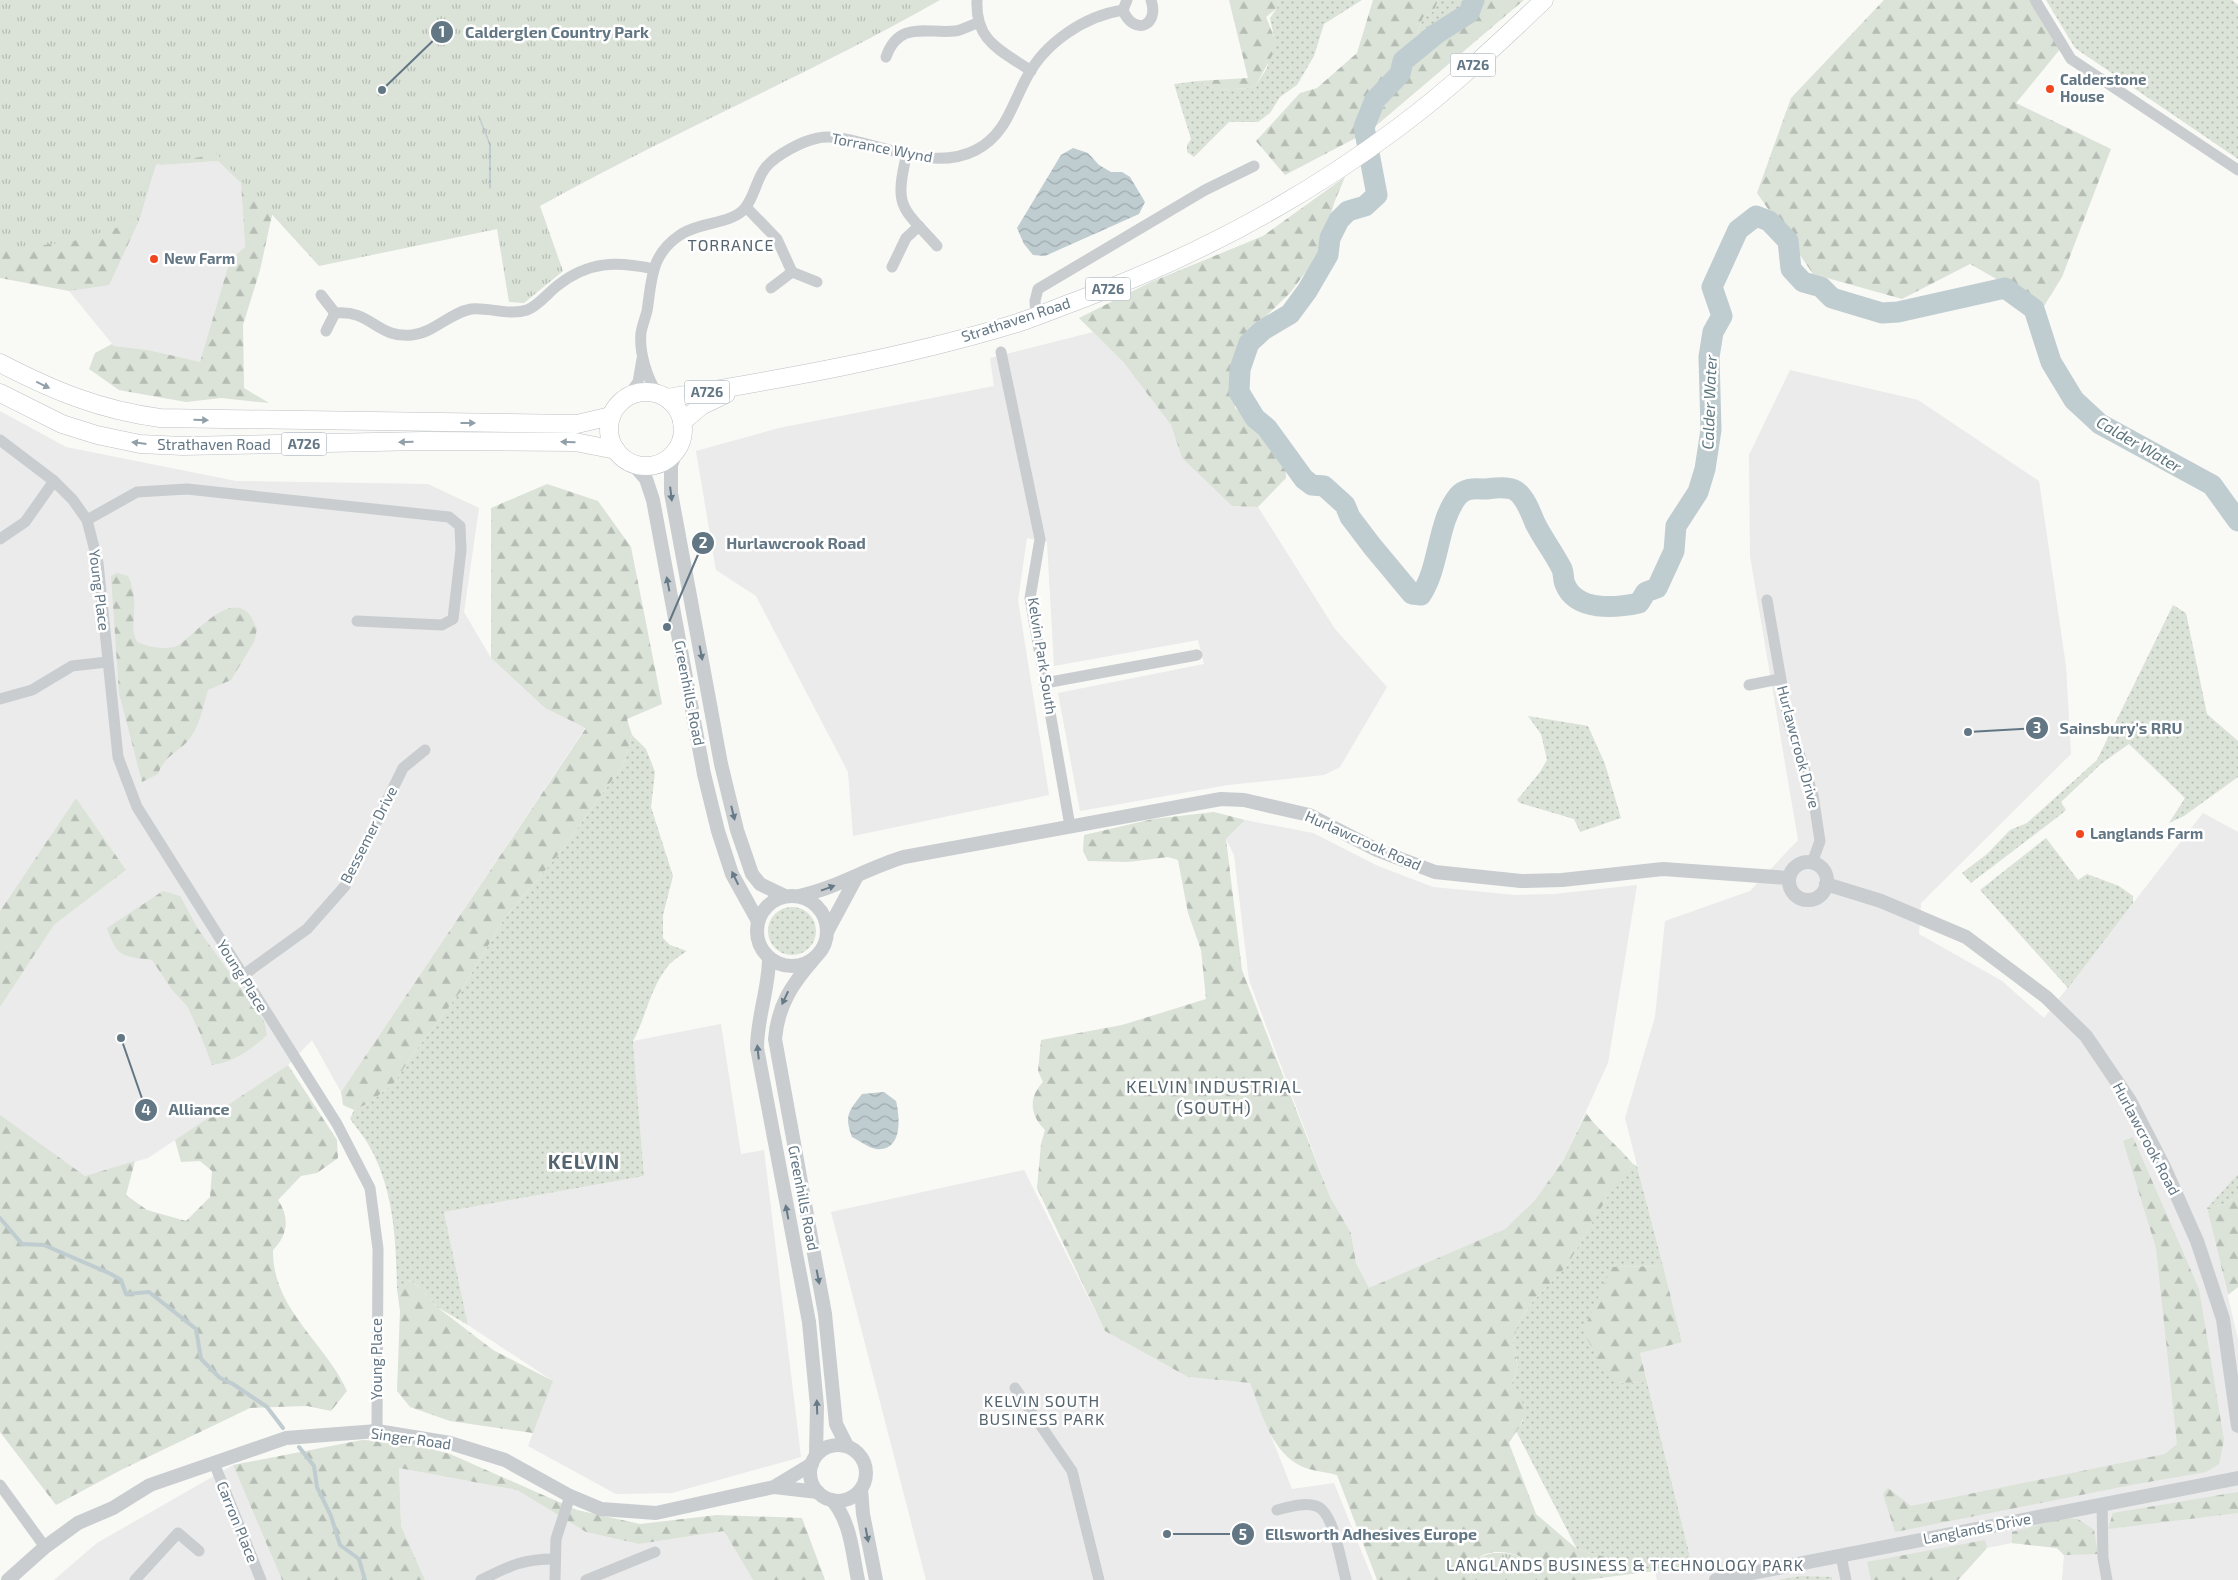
<svg xmlns="http://www.w3.org/2000/svg" width="2238" height="1580" viewBox="0 0 2238 1580" font-family="'Exo 2',sans-serif">
  <defs>
    <pattern id="grass-dots" width="8" height="8" patternUnits="userSpaceOnUse" patternTransform="scale(1.25)"><rect width="8" height="8" fill="#dbe2d7"/><path d="M2 2h.1M6 6h.1" fill="none" stroke="#b5bcb4" stroke-width="1.8" stroke-linecap="round"/></pattern>
    <pattern id="forest-firs" width="22" height="20" patternUnits="userSpaceOnUse" patternTransform="scale(1.25)"><rect width="22" height="20" fill="#dbe2d7"/><path d="M5 1l3.5 6h-7zM16 11l3.5 6h-7z" fill="#b5bcb4"/></pattern>
    <pattern id="park-tufts" width="24" height="20" patternUnits="userSpaceOnUse" patternTransform="scale(1.25)"><rect width="24" height="20" fill="#dbe2d7"/><path d="M3 7l-1-3M5 7V3M7 7l1-3M15 17l-1-3M17 17v-4M19 17l1-3" fill="none" stroke="#b5bcb4"/></pattern>
    <pattern id="water-waves" width="16" height="10" patternUnits="userSpaceOnUse" patternTransform="scale(1.25)"><rect width="16" height="10" fill="#bfccd0"/><path d="M0 5q4-4 8 0t8 0" fill="none" stroke="#9faaae"/></pattern>
  </defs>
  <rect width="100%" height="100%" fill="#f9f9f6"/>
  <!-- built -->
  <g fill="#eaebea">
    <polygon points="218,161 241,183 245,247 230,260 200,363 148,350 114,346 69,291 109,284 139,221 156,165"/>
    <polygon points="1093,332 1124,363 1171,425 1182,458 1232,506 1258,507 1335,629 1387,687 1340,767 1324,775 1228,785 1080,811 1058,693 1204,664 1198,640 1054,666 1047,542 1027,538 1018,600 1049,795 853,836 848,772 756,596 716,570 696,451 779,428 994,386 990,358"/>
    <polygon points="1790,370 1918,400 2039,481 2066,666 2071,754 1921,903 1919,934 2002,981 2044,1018 2203,813 2238,832 2238,1174 2207,1208 2238,1339 2238,1580 2062,1580 2064,1555 2057,1548 2012,1543 1987,1548 1958,1580 1657,1580 1655,1571 1692,1565 1640,1353 1682,1341 1625,1118 1655,1017 1665,921 1750,891 1798,840 1750,556 1749,455"/>
    <polygon points="0,411 66,447 236,481 428,484 479,508 464,612 491,658 545,708 586,727 341,1092 312,1040 288,1065 148,1158 85,1176 0,1118 0,1007 54,925 126,870 76,798 0,911"/>
    <polygon points="1245,820 1313,833 1378,866 1433,887 1515,895 1555,894 1637,885 1608,1063 1563,1161 1535,1200 1505,1229 1369,1289 1356,1263 1351,1233 1330,1197 1249,980 1234,855 1226,839"/>
    <polygon points="721,1024 741,1154 764,1150 801,1457 672,1493 616,1494 528,1446 553,1381 468,1325 444,1212 644,1176 633,1041"/>
    <polygon points="1024,1170 1105,1331 1188,1377 1250,1383 1292,1489 1334,1483 1373,1580 926,1580 831,1212"/>
    <polygon points="233,1465 282,1580 54,1580 97,1543"/>
    <polygon points="399,1468 517,1490 586,1532 639,1544 724,1531 753,1580 425,1580 401,1526"/>
  </g>
  <!-- grass -->
  <g fill="url(#grass-dots)">
    <polygon points="1279,0 1362,0 1324,24 1314,56 1297,85 1280,97 1270,113 1258,122 1229,122 1194,157 1187,152 1187,145 1191,139 1174,84 1198,81 1218,90 1250,88 1256,85 1267,68 1274,37 1270,18 1277,8"/>
    <polygon points="1438,0 1474,0 1469,13 1436,34 1410,55 1423,17 1434,11"/>
    <polygon points="2046,0 2232,0 2238,5 2238,159 2075,48"/>
    <polygon points="2173,605 2186,613 2207,714 2238,741 2238,777 2184,816 2169,823 2185,798 2129,744 2102,763 2061,802 2066,810 2059,816 1971,883 1962,873 1987,854 2010,830 2027,823 2097,760"/>
    <polygon points="1528,716 1588,726 1605,764 1621,818 1580,832 1574,819 1520,803 1517,800 1540,772 1547,760 1541,734"/>
    <path d="M632 735 646 749 655 772 651 807 673 876 663 915V938L670 945 687 951C681 955 673 960 668 966 650 988 646 1017 633 1041L644 1176 444 1212 468 1325 437 1307 418 1286 409 1280 397 1289C396 1240 394 1188 368 1144 363 1135 356 1127 350 1119L354 1110 369 1103 394 1083 413 1054 461 991 504 919 558 855 623 765Z"/>
    <polygon points="2046,838 2078,880 2087,874 2119,886 2133,896 2133,903 2068,988 1980,890"/>
    <circle cx="792" cy="931" r="24"/>
    <polygon points="1633,1164 1637,1166 1663,1266 1612,1267 1618,1383 1647,1382 1692,1565 1655,1571 1577,1549 1516,1431 1523,1421 1512,1383 1518,1368 1513,1343 1519,1321 1533,1301 1566,1267 1617,1180"/>
    <polygon points="2238,1174 2238,1195 2225,1204 2207,1208"/>
    <polygon points="1801,1576 1832,1577 1832,1580 1777,1580"/>
  </g>
  <!-- forest -->
  <g fill="url(#forest-firs)">
    <polygon points="1229,0 1279,0 1277,8 1266,17 1274,37 1274,52 1256,85 1250,88 1218,90 1198,81 1248,78"/>
    <polygon points="1373,0 1438,0 1434,11 1423,17 1410,55 1392,72 1373,126 1394,88 1417,57 1474,17 1479,0 1524,0 1371,130 1285,175 1256,141 1300,93 1317,88 1357,53"/>
    <polygon points="1884,0 2031,0 2061,48 2016,103 2111,149 2062,277 2044,306 1970,264 1902,299 1813,274 1757,193 1791,98"/>
    <polygon points="130,123 281,174 260,270 243,325 244,388 269,403 221,398 186,402 119,390 89,369 95,353 112,344 114,346 148,350 200,362 230,260 245,247 241,183 218,161 160,165"/>
    <polygon points="1345,177 1334,203 1320,253 1290,293 1262,320 1232,372 1235,408 1285,452 1286,478 1258,507 1232,506 1182,458 1171,425 1124,363 1079,318 1151,282 1263,236"/>
    <polygon points="139,221 109,285 69,291 0,278 0,242 60,243"/>
    <polygon points="547,484 598,501 631,547 662,704 627,719 632,735 623,765 558,855 504,919 461,991 413,1054 394,1083 369,1103 354,1110 343,1105 341,1092 586,728 545,708 491,658 491,508"/>
    <path d="M117 573 128 576C133 587 135 599 134 611 134 624 131 630 137 642 148 647 168 651 179 645 194 635 227 594 247 612 252 616 254 624 257 629L254 642 231 680 208 690C203 707 199 729 187 742 176 753 164 757 158 774L142 782 119 693 111 576Z"/>
    <polygon points="76,798 126,870 54,925 0,1007 0,911"/>
    <path d="M1214 812 1245 820 1226 839 1242 970 1330 1197 1351 1233 1356 1263 1369 1288 1505 1229 1535 1200 1563 1161 1586 1113C1600 1132 1618 1146 1633 1164L1617 1181 1566 1267 1533 1301 1519 1321 1513 1343 1518 1368 1512 1383C1530 1413 1528 1413 1509 1443L1536 1514 1577 1549 1655 1571 1585 1580H1542C1539 1575 1535 1568 1531 1563 1519 1552 1487 1546 1476 1561 1472 1565 1472 1574 1471 1580H1377L1337 1475C1326 1472 1313 1471 1303 1467 1271 1453 1262 1413 1250 1383L1188 1377 1105 1331 1037 1188 1041 1144 1045 1130C1030 1115 1028 1098 1043 1082L1038 1071 1041 1040 1122 1025 1206 999 1201 950 1188 913 1178 860 1168 857 1128 862 1088 861 1083 851 1084 835 1153 819Z"/>
    <path d="M163 891 180 896 198 929 264 1021 267 1035C250 1050 235 1062 212 1065L199 1031 187 1006 173 991 152 960C123 956 117 958 107 928Z"/>
    <path d="M288 1065 337 1140 338 1158 317 1173 301 1176 278 1200C290 1218 288 1235 273 1250 272 1309 325 1342 347 1391L331 1411 307 1406 250 1408 121 1470 56 1505 0 1432V1115L85 1176 135 1161 126 1195 147 1210 186 1221 210 1197 212 1171 200 1161 181 1162 175 1140Z"/>
    <polygon points="2133,1137 2199,1289 2224,1440 2219,1464 2206,1472 2131,1485 1895,1532 1883,1494 1888,1488 1911,1506 2165,1454 2177,1444 2156,1248 2123,1141"/>
    <polygon points="2238,1195 2238,1287 2228,1295 2207,1208 2225,1204"/>
    <polygon points="1663,1266 1682,1342 1640,1353 1647,1382 1618,1383 1602,1366 1583,1331 1612,1267"/>
    <polygon points="408,1280 418,1286 437,1307 493,1350 553,1381 533,1433 450,1421 410,1407 397,1391 400,1311 397,1289"/>
    <polygon points="362,1440 406,1442 450,1454 577,1510 640,1524 717,1515 802,1518 825,1580 753,1580 724,1531 639,1544 586,1532 517,1490 399,1468 401,1526 425,1580 282,1580 233,1465"/>
    <polygon points="2238,1492 2238,1513 2108,1529 2113,1513"/>
    <polygon points="2064,1518 2078,1519 2094,1530 2098,1554 2064,1555 2057,1548 2012,1543 2012,1532"/>
    <polygon points="1985,1540 1987,1548 1958,1580 1871,1580 1867,1562"/>
  </g>
  <!-- park -->
  <g fill="url(#park-tufts)">
    <path d="M0 0H940C810 74 671 133 540 206L563 271 524 303 509 302 497 229 319 266 217 154 156 165 139 221 70 242 0 250Z"/>
    <path d="M1493 1553C1521 1553 1527 1557 1542 1580H1471C1474 1561 1473 1558 1493 1553Z"/>
  </g>
  <!-- water -->
  <g fill="url(#water-waves)">
    <polygon points="479,115 491,145 491,188 489,189 489,144 478,116"/>
    <polygon points="1073,148 1088,153 1099,165 1111,172 1122,172 1130,177 1145,202 1139,214 1045,256 1033,255 1024,244 1017,228 1061,155"/>
    <path d="M884 1092 896 1101C900 1117 903 1152 876 1149 869 1148 858 1140 852 1137 844 1115 849 1111 862 1094Z"/>
  </g>
  <g fill="none" stroke-linecap="round" stroke-linejoin="round">
    <!-- stream -->
    <g stroke="#bfccd0" stroke-width="4">
      <polyline points="0,1218 22,1244 44,1245 111,1274 121,1280 126,1294 149,1292 196,1329 201,1359 220,1378 233,1384 267,1407 283,1428"/>
      <polyline points="299,1447 314,1466 317,1487 331,1516 340,1545 359,1559 365,1580"/>
    </g>
    <!-- river -->
    <path stroke="#bfccd0" stroke-width="21" d="M1474 0 1469 13 1436 34 1403 61 1400 74 1375 100 1364 127 1377 195 1365 206 1348 211 1339 220 1330 238 1328 255 1307 291 1290 314 1263 330 1249 343 1240 369 1239 392 1255 418 1267 428 1304 479 1312 485 1324 486 1345 505 1350 517 1372 546 1412 594 1421 595C1440 566 1437 522 1458 496 1466 487 1475 489 1486 489 1495 488 1508 486 1516 491 1525 497 1531 513 1535 523 1543 539 1554 553 1562 569 1564 574 1563 580 1565 584 1576 612 1616 608 1639 603L1646 592 1657 588 1674 551 1676 526 1698 492 1705 469 1711 430 1709 357 1713 332 1722 316 1712 287 1738 230 1756 216 1769 221 1788 241 1791 269 1803 282 1821 287 1832 298 1882 313 1898 312 2005 288 2034 309 2051 362 2074 400 2100 424 2212 485 2238 521"/>
    <defs>
      <g id="primary">
        <path d="M0 363C54 391 100 410 160 418L577 424 611 416"/>
        <circle cx="646" cy="429" r="37"/>
        <polyline points="0,393 62,424 97,435 140,444 183,446 423,441 575,442 616,450"/>
        <path d="M667 398C782 379 902 358 1014 324 1036 317 1057 308 1079 300 1192 258 1302 200 1399 127 1450 89 1498 44 1544 0"/>
        <polyline points="682,422 701,406 726,394"/>
      </g>
    </defs>
    <!-- primary casing -->
    <use href="#primary" stroke="#bcc0c4" stroke-width="19"/>
    <!-- minor -->
    <g stroke="#c9cdd0" stroke-width="11">
      <path d="M977 0C975 42 1001 50 1031 71"/>
      <path d="M1127 0 1123 10C1133 36 1160 27 1151 0"/>
      <polyline points="2035,0 2071,59 2238,170"/>
      <path d="M886 57C899 20 926 34 955 31 963 30 970 25 978 23"/>
      <path d="M907 153C894 208 901 206 937 246"/>
      <polyline points="746,207 777,239 792,272"/>
      <polyline points="892,267 906,238 919,226"/>
      <polyline points="771,288 792,272 817,282"/>
      <polyline points="321,295 335,313"/>
      <polyline points="1036,316 1035,301 1038,289 1205,190 1254,166"/>
      <path d="M326 331 335 313C371 309 377 339 412 335 434 333 449 313 471 309 488 307 510 316 527 310 538 306 548 293 557 286 588 261 616 261 654 269"/>
      <polyline points="1001,352 1040,539 1030,598 1070,826"/>
      <path d="M658 394C647 379 639 352 641 333 642 326 645 319 647 311 652 280 650 255 680 235 698 222 733 224 745 208 755 196 756 179 766 167 776 155 802 141 818 138 831 135 846 139 859 142 897 151 939 169 976 150 1006 135 1012 104 1027 77 1045 43 1084 16 1123 10"/>
      <polyline points="628,396 638,382 642,359"/>
      <polyline points="0,440 54,481 73,500 87,520 98,563 118,757 137,807 337,1124 370,1188 378,1249 377,1431"/>
      <polyline points="87,520 137,492 187,489 449,517 460,526 461,550 453,619 442,625 357,621"/>
      <polyline points="0,539 25,522 54,481"/>
      <polyline points="1767,600 1788,720 1813,795 1820,841 1812,863"/>
      <polyline points="1045,683 1197,655"/>
      <polyline points="1749,685 1780,679"/>
      <polyline points="0,699 32,690 72,666 107,662"/>
      <polyline points="242,976 307,929 345,886 403,768 425,750"/>
      <polyline points="1015,1388 1072,1471 1099,1580"/>
      <polyline points="214,1463 261,1580"/>
      <polyline points="0,1485 45,1547"/>
      <polyline points="2102,1504 2103,1558 2107,1580"/>
      <path d="M1277 1510C1289 1507 1304 1502 1316 1506 1334 1511 1341 1563 1346 1580"/>
      <polyline points="1841,1556 1846,1580"/>
      <polyline points="135,1580 178,1533 199,1551"/>
      <path d="M481 1580C510 1566 522 1559 554 1559"/>
      <polyline points="555,1580 556,1539 570,1496"/>
      <polyline points="586,1580 655,1552"/>
    </g>
    <!-- tertiary -->
    <g stroke="#c9cdd0" stroke-width="14">
      <polyline points="678,446 671,465 671,493 721,764 737,830 752,874 760,884 785,896"/>
      <polyline points="632,463 646,479 653,500 704,774 718,831 732,874 758,921"/>
      <circle cx="1808" cy="881" r="19"/>
      <polyline points="1826,884 1881,901 1966,937 2046,997 2086,1036 2130,1101 2165,1169 2197,1241 2223,1319 2238,1426"/>
      <circle cx="792" cy="931" r="35"/>
      <path d="M799 896C837 888 867 868 904 857L1221 799 1244 800 1309 815 1377 850 1435 872 1521 881 1562 880 1663 869 1789 878"/>
      <polyline points="828,930 856,878"/>
      <path d="M769 958C769 989 757 1017 757 1048L809 1322 817 1406 816 1455"/>
      <path d="M814 959C792 984 778 1005 775 1039L825 1314 836 1424 847 1446"/>
      <circle cx="838" cy="1473" r="28"/>
      <polyline points="774,1487 818,1492"/>
      <polyline points="861,1489 863,1514 876,1580"/>
      <path d="M832 1500C851 1522 852 1552 858 1580"/>
      <polyline points="8,1580 45,1547 78,1523 113,1508 150,1485 286,1438 377,1431 450,1443 505,1460 570,1496 601,1509 656,1513 774,1487 812,1464"/>
      <polyline points="1716,1580 2238,1478"/>
    </g>
    <!-- primary -->
    <use href="#primary" stroke="#fff" stroke-width="18"/>
  </g>
  <!-- one-way arrows -->
  <defs><path id="oneway-solid" d="M-6-.8H1V-3.2L6.5 0L1 3.2V.8H-6Z" transform="scale(1.25)"/></defs>
  <g fill="#919fa9">
    <use href="#oneway-solid" transform="translate(43 385) rotate(26)"/>
    <use href="#oneway-solid" transform="translate(201 420) rotate(1)"/>
    <use href="#oneway-solid" transform="translate(468 423)"/>
    <use href="#oneway-solid" transform="translate(406 442) rotate(179)"/>
    <use href="#oneway-solid" transform="translate(568 442) rotate(-179)"/>
    <use href="#oneway-solid" transform="translate(139 443) rotate(-173)"/>
  </g>
  <g fill="#677a88">
    <use href="#oneway-solid" transform="translate(671 494) rotate(83)"/>
    <use href="#oneway-solid" transform="translate(668 584) rotate(-101)"/>
    <use href="#oneway-solid" transform="translate(701 653) rotate(79)"/>
    <use href="#oneway-solid" transform="translate(733 813) rotate(76)"/>
    <use href="#oneway-solid" transform="translate(735 878) rotate(-116)"/>
    <use href="#oneway-solid" transform="translate(828 888) rotate(-20)"/>
    <use href="#oneway-solid" transform="translate(785 998) rotate(115)"/>
    <use href="#oneway-solid" transform="translate(758 1052) rotate(-96)"/>
    <use href="#oneway-solid" transform="translate(787 1212) rotate(-101)"/>
    <use href="#oneway-solid" transform="translate(818 1277) rotate(79)"/>
    <use href="#oneway-solid" transform="translate(817 1407) rotate(-92)"/>
    <use href="#oneway-solid" transform="translate(867 1535) rotate(79)"/>
  </g>
  <!-- markers -->
  <g fill="#f1471f" stroke="#fff" stroke-width="2">
    <circle cx="2050" cy="89" r="5"/>
    <circle cx="154" cy="259" r="5"/>
    <circle cx="2080" cy="834" r="5"/>
  </g>
  <g text-anchor="middle" stroke-width="5" stroke-linejoin="round" paint-order="stroke">
    <!-- shield labels -->
    <g fill="#fff" stroke="#919fa9" stroke-width="1">
      <rect x="1450.5" y="53.5" width="45" height="23" rx="4"/>
      <rect x="1085.5" y="277.5" width="45" height="23" rx="4"/>
      <rect x="684.5" y="380.5" width="45" height="23" rx="4"/>
      <rect x="281.5" y="432.5" width="45" height="23" rx="4"/>
    </g>
    <g font-size="14" font-weight="bold" fill="#627684">
      <text x="1473" y="70">A726</text>
      <text x="1108" y="294">A726</text>
      <text x="707" y="397">A726</text>
      <text x="304" y="449">A726</text>
    </g>
    <!-- poi labels -->
    <g font-size="15" font-weight="bold" fill="#627684" stroke="#fff" text-anchor="start">
      <text x="2060" y="85">Calderstone<tspan x="2060" dy="17">House</tspan></text>
      <text x="164" y="264">New Farm</text>
      <text x="2090" y="839">Langlands Farm</text>
    </g>
    <!-- street labels -->
    <g font-size="15" fill="#627684" stroke="#fff">
      <text transform="translate(882 148) rotate(11)" y="5">Torrance Wynd</text>
      <text transform="translate(1016 320) rotate(-18)" y="5">Strathaven Road</text>
      <text x="214" y="450">Strathaven Road</text>
      <text transform="translate(99 590) rotate(83)" y="5">Young Place</text>
      <text transform="translate(1042 656) rotate(81)" y="5">Kelvin Park South</text>
      <text transform="translate(689 693) rotate(79)" y="5">Greenhills Road</text>
      <text transform="translate(1798 747) rotate(75)" y="5">Hurlawcrook Drive</text>
      <text transform="translate(369 835) rotate(-63)" y="5">Bessemer Drive</text>
      <text transform="translate(1363 841) rotate(24)" y="5">Hurlawcrook Road</text>
      <text transform="translate(242 976) rotate(58)" y="5">Young Place</text>
      <text transform="translate(2146 1139) rotate(62)" y="5">Hurlawcrook Road</text>
      <text transform="translate(803 1198) rotate(79)" y="5">Greenhills Road</text>
      <text transform="translate(377 1359) rotate(-90)" y="5">Young Place</text>
      <text transform="translate(411 1439) rotate(8)" y="5">Singer Road</text>
      <text transform="translate(237 1522) rotate(68)" y="5">Carron Place</text>
      <text transform="translate(1977 1529) rotate(-11)" y="5">Langlands Drive</text>
    </g>
    <!-- neighbourhood labels -->
    <g font-size="16" letter-spacing="1" fill="#54646e" stroke="#fff">
      <text x="731" y="251">TORRANCE</text>
      <text x="1042" y="1407">KELVIN SOUTH<tspan x="1042" dy="18">BUSINESS PARK</tspan></text>
      <text x="1625" y="1571">LANGLANDS BUSINESS &amp; TECHNOLOGY PARK</text>
    </g>
    <!-- water labels -->
    <g font-size="16" font-style="italic" fill="#5d767e" stroke="#fff">
      <text transform="translate(1709 402) rotate(-88)" y="6">Calder Water</text>
      <text transform="translate(2139 444) rotate(30)" y="6">Calder Water</text>
    </g>
    <!-- quarter labels -->
    <g font-size="18" letter-spacing="1" fill="#54646e" stroke="#fff">
      <text x="1214" y="1093">KELVIN INDUSTRIAL<tspan x="1214" dy="21">(SOUTH)</tspan></text>
    </g>
    <!-- district labels -->
    <g font-size="20" font-weight="bold" letter-spacing="1" fill="#54646e" stroke="#fff">
      <text x="584" y="1169">KELVIN</text>
    </g>
  </g>
  <!-- callouts -->
  <path fill="none" stroke="#627684" stroke-width="2" d="M382 90L442 32M667 627L703 543M1968 732L2037 728M121 1038L146 1110M1167 1534L1243 1534"/>
  <g fill="#627684" stroke="#fff" stroke-width="2">
    <circle cx="382" cy="90" r="5"/>
    <circle cx="667" cy="627" r="5"/>
    <circle cx="1968" cy="732" r="5"/>
    <circle cx="121" cy="1038" r="5"/>
    <circle cx="1167" cy="1534" r="5"/>
    <circle cx="442" cy="32" r="12"/>
    <circle cx="703" cy="543" r="12"/>
    <circle cx="2037" cy="728" r="12"/>
    <circle cx="146" cy="1110" r="12"/>
    <circle cx="1243" cy="1534" r="12"/>
  </g>
  <g font-size="15" text-anchor="middle" font-weight="bold" fill="#fff">
    <text x="442" y="37">1</text>
    <text x="703" y="548">2</text>
    <text x="2037" y="733">3</text>
    <text x="146" y="1115">4</text>
    <text x="1243" y="1540">5</text>
  </g>
  <g font-size="16" text-anchor="middle" font-weight="bold" fill="#627684" stroke="#fff" stroke-width="5" stroke-linejoin="round" paint-order="stroke">
    <text x="557" y="38">Calderglen Country Park</text>
    <text x="796" y="549">Hurlawcrook Road</text>
    <text x="2121" y="734">Sainsbury's RRU</text>
    <text x="199" y="1115">Alliance</text>
    <text x="1371" y="1540">Ellsworth Adhesives Europe</text>
  </g>
</svg>
